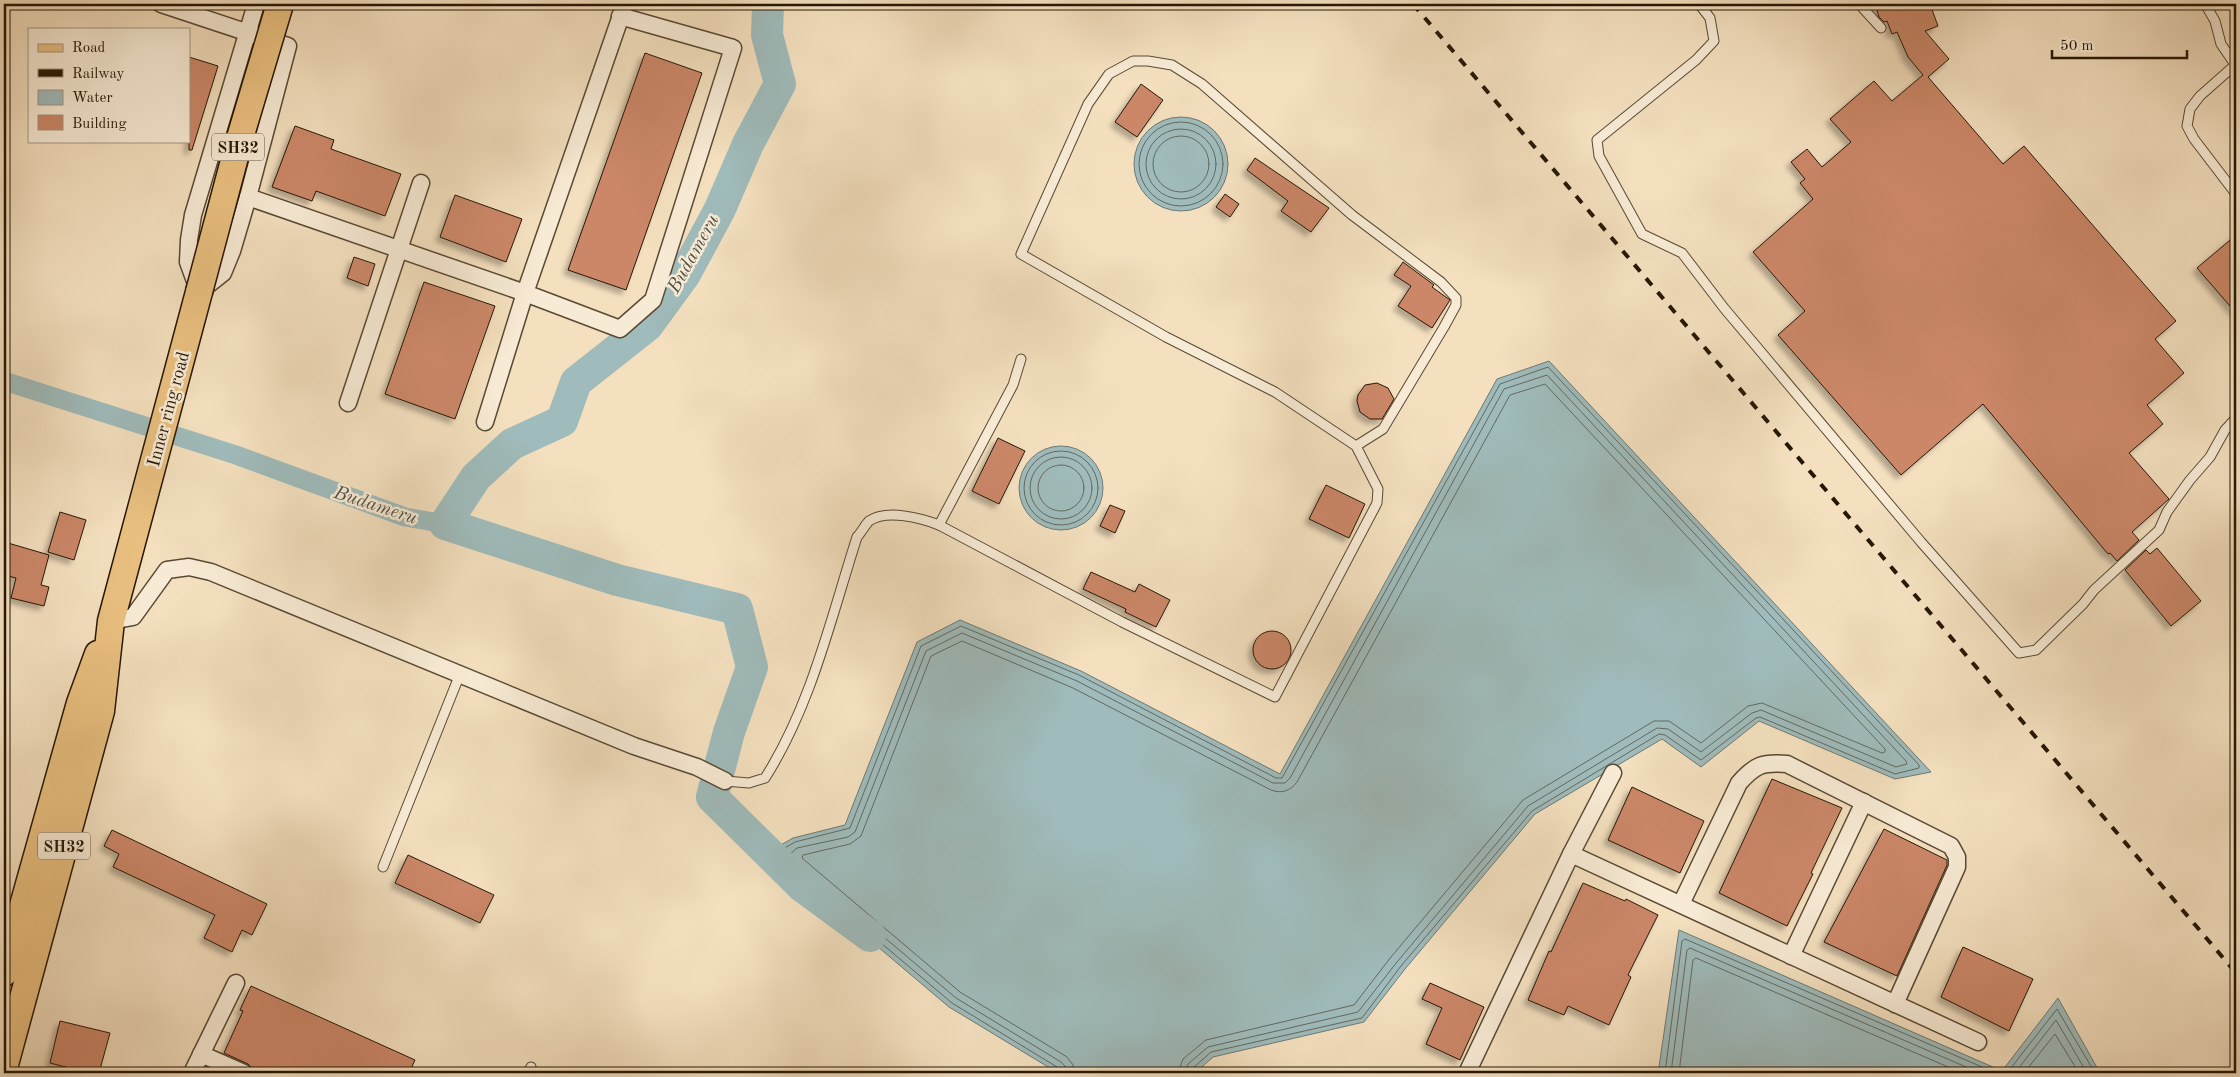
<svg xmlns="http://www.w3.org/2000/svg" width="2240" height="1077" viewBox="0 0 2240 1077" font-family="'Old Standard TT',serif">
  <defs>
    <filter id="shadow"><feDropShadow dx="-4.5" dy="4.5" stdDeviation="2.5" flood-color="#0004"/></filter>
  </defs>
  <rect width="100%" height="100%" fill="#f4e0bf"/>
  <filter id="stains"><feTurbulence type="fractalNoise" baseFrequency=".004" numOctaves="4"/><feColorMatrix values="0 0 0 0 .2 0 0 0 0 .09 0 0 0 0 .02 0 0 0 .5 -.17"/></filter>
  <radialGradient id="worn" r=".72"><stop offset=".6" stop-color="#630" stop-opacity="0"/><stop offset="1" stop-color="#630" stop-opacity=".3"/></radialGradient>
  <!-- water -->
  <g fill="#9fbbbb" stroke="#6e7972">
    <circle cx="1181" cy="164" r="47"/>
    <polygon points="1549,361 1931,772 1895,779 1759,721 1701,767 1662,739 1535,814 1405,969 1364,1022 1213,1057 1195,1073 1058,1073 949,1007 767,853 793,838 845,825 917,642 960,620 1081,671 1280,774 1497,379"/>
    <circle cx="1061" cy="488" r="42"/>
    <polygon points="1679,930 2002,1071 2058,998 2100,1073 1660,1073 1659,1067"/>
  </g>
  <g fill="none" stroke-linecap="round" stroke-linejoin="round">
    <!-- shore -->
    <g stroke="#626960" stroke-width="1">
      <circle cx="1181" cy="164" r="42"/>
      <circle cx="1181" cy="164" r="35"/>
      <circle cx="1181" cy="164" r="28"/>
      <circle cx="1061" cy="488" r="37"/>
      <circle cx="1061" cy="488" r="31"/>
      <circle cx="1061" cy="488" r="23"/>
      <polyline points="1060,1073 1057,1067 952,1003 777,855 778,852 795,842 850,828 921,646 961,626 1079,675 1276,778 1282,778 1500,384 1548,367 1919,765 1919,768 1895,774 1760,717 1756,718 1701,760 1665,735 1659,734 1532,811 1401,966 1362,1018 1211,1052 1193,1068 1192,1073"/>
      <polyline points="1066,1073 1065,1066 1061,1062 956,998 788,856 797,848 848,837 855,832 926,651 962,633 1077,681 1273,783 1285,783 1290,778 1504,389 1547,375 1906,761 1907,764 1896,767 1761,710 1752,713 1701,752 1668,729 1657,728 1528,806 1397,962 1358,1012 1208,1047 1188,1064 1185,1073"/>
      <path d="M1074 1073 1073 1065 1067 1057 960 992 802 858 803 855 850 844 861 836 931 656 962 641 1073 688 1271 790C1282 794 1290 791 1297 782L1510 395 1545 384 1885 749V752L1882 753 1762 703 1748 706 1701 743 1669 721H1654L1523 800 1391 957 1354 1005 1206 1040 1183 1059 1178 1073"/>
      <polyline points="1665,1073 1682,941 1685,939 1996,1073"/>
      <polyline points="1671,1073 1687,950 1690,948 1980,1073"/>
      <polyline points="1679,1073 1693,960 1696,958 1962,1073"/>
      <polyline points="2007,1073 2057,1009 2095,1073"/>
      <polyline points="2015,1073 2056,1020 2087,1073"/>
      <polyline points="2024,1073 2055,1034 2079,1073"/>
    </g>
    <!-- canal -->
    <polyline stroke="#9fbbbb" stroke-width="19" points="4,381 236,455 405,517 445,524"/>
    <!-- river -->
    <polyline stroke="#9fbbbb" stroke-width="32" points="768,4 767,35 780,84 748,144 720,209 685,274 647,326 576,382 562,421 512,444 476,477 445,524 617,580 737,609 752,667 729,732 712,797 802,886 870,936"/>
  </g>
  <!-- building -->
  <g fill="#cb8767" stroke="#251705" filter="url(#shadow)">
    <polygon points="1875,4 1930,4 1938,26 1925,31 1949,59 1928,77 2003,164 2024,146 2176,321 2155,339 2184,373 2147,405 2163,424 2129,453 2169,499 2132,532 2139,540 2117,561 2110,553 2108,554 1983,404 1901,475 1778,335 1805,311 1753,252 1813,199 1800,183 1805,179 1791,162 1807,149 1822,167 1851,142 1830,119 1874,81 1892,101 1923,75 1908,57 1897,32 1892,34 1887,21 1884,22 1879,17"/>
    <polygon points="645,53 702,73 626,290 568,270"/>
    <polygon points="189,57 218,66 192,150 189,150"/>
    <polygon points="1141,84 1163,100 1137,137 1115,122"/>
    <polygon points="295,126 334,140 331,149 401,174 385,216 316,191 312,201 272,187"/>
    <polygon points="1255,158 1329,208 1311,232 1281,211 1288,201 1247,170"/>
    <polygon points="1225,194 1239,204 1230,217 1216,207"/>
    <polygon points="455,195 522,219 506,262 440,237"/>
    <polygon points="2236,235 2236,313 2197,268"/>
    <polygon points="354,257 375,264 368,286 347,278"/>
    <polygon points="1403,262 1434,285 1432,287 1450,300 1432,328 1398,306 1411,286 1394,275"/>
    <polygon points="424,282 495,306 455,419 385,394"/>
    <polygon points="1377,383 1388,388 1394,399 1382,419 1370,419 1360,412 1357,401 1358,395 1365,385"/>
    <polygon points="998,438 1025,451 999,504 972,491"/>
    <polygon points="1326,485 1365,504 1349,538 1309,519"/>
    <polygon points="1110,505 1125,511 1115,533 1100,526"/>
    <polygon points="60,512 86,520 74,560 48,552"/>
    <polygon points="8,543 49,555 41,585 49,587 44,606 11,598 16,578 4,575 4,557"/>
    <polygon points="2157,548 2201,601 2171,626 2125,570 2146,550 2150,554"/>
    <polygon points="1091,572 1135,592 1139,584 1170,600 1156,627 1125,612 1126,609 1083,589"/>
    <circle cx="1272" cy="650" r="19"/>
    <polygon points="1772,779 1842,808 1811,873 1813,874 1787,926 1719,893"/>
    <polygon points="1632,787 1704,821 1680,873 1608,840"/>
    <polygon points="1884,829 1947,860 1947,865 1897,976 1824,942"/>
    <polygon points="112,830 267,904 252,935 242,930 232,952 204,938 215,915 113,867 119,854 104,846"/>
    <polygon points="408,855 494,895 480,923 395,883"/>
    <polygon points="1583,883 1625,901 1626,899 1658,915 1628,975 1631,977 1609,1025 1568,1006 1564,1015 1528,1000 1549,951 1551,952"/>
    <polygon points="1963,947 2033,979 2009,1031 1941,997"/>
    <polygon points="1430,983 1484,1007 1460,1060 1426,1044 1442,1008 1422,999"/>
    <polygon points="251,986 415,1060 409,1073 254,1073 252,1068 248,1064 224,1053 243,1011 240,1010"/>
    <polygon points="60,1021 110,1033 99,1073 89,1073 50,1063"/>
  </g>
  <g fill="none" stroke-linecap="round" stroke-linejoin="round">
    <defs>
      <g id="service">
        <polyline points="1699,4 1710,18 1714,41 1696,60 1597,140 1599,156 1642,234 1682,253 1724,308 1921,542 2019,653 2036,650 2083,604 2094,590 2159,530 2167,512 2190,480 2210,457 2225,430 2236,418"/>
        <polyline points="1859,4 1881,28"/>
        <polyline points="2205,4 2215,21 2221,44 2236,66"/>
        <polyline points="2235,65 2200,96 2190,109 2187,126 2194,139 2236,194"/>
        <polyline points="939,525 1122,622 1275,697 1377,503 1378,489 1356,446 1275,392 1166,337 1021,254 1088,104 1109,74 1133,61 1148,61 1172,65 1202,84 1352,215 1441,282 1456,298 1456,305 1444,327 1383,429 1356,446"/>
        <path d="M725 781 749 783 765 778C811 706 831 618 857 537 861 533 865 525 869 521 887 509 921 518 939 525L1013 385 1021 359"/>
        <polyline points="383,867 460,674"/>
        <polyline points="528,1073 531,1067"/>
      </g>
      <g id="minor">
        <polyline points="161,4 288,46 248,197 525,293 620,329 653,300 733,48 620,16"/>
        <polyline points="248,197 232,251 223,273 199,292 188,262 189,240 193,215 256,4"/>
        <polyline points="348,403 421,183"/>
        <polyline points="485,422 525,293 625,4"/>
        <polyline points="111,621 133,617 167,570 189,567 211,572 634,746 697,767 725,781"/>
        <polyline points="1571,854 1978,1042"/>
        <path d="M1681 904 1739 783C1755 765 1762 762 1787 764L1951 846 1957 857V867L1895 1004"/>
        <polyline points="1791,956 1864,802"/>
        <polyline points="201,1054 244,1073"/>
        <polyline points="192,1073 236,983"/>
        <polyline points="1467,1073 1571,854 1613,773"/>
      </g>
      <g id="primary">
        <polyline points="4,973 80,703 98,654"/>
        <polyline points="4,1068 101,711 111,621 199,292"/>
      </g>
    </defs>
    <!-- service casing -->
    <use href="#service" stroke="#594934" stroke-width="11"/>
    <!-- minor casing -->
    <use href="#minor" stroke="#594934" stroke-width="19"/>
    <!-- primary casing -->
    <use href="#primary" stroke="#251705" stroke-width="29"/>
    <!-- service -->
    <use href="#service" stroke="#f8ebd5" stroke-width="9"/>
    <!-- minor -->
    <use href="#minor" stroke="#f8ebd5" stroke-width="16"/>
    <!-- primary -->
    <use href="#primary" stroke="#eac080" stroke-width="26"/>
    <!-- rail -->
    <polyline stroke="#251705" stroke-width="4" stroke-dasharray="9 9" stroke-linecap="butt" points="1413,4 2236,973"/>
    <defs>
      <polyline id="primary-bridge" points="199,292 240,138 280,4"/>
    </defs>
    <!-- primary-bridge casing -->
    <use href="#primary-bridge" stroke="#251705" stroke-width="29" stroke-linecap="butt"/>
    <!-- primary-bridge -->
    <use href="#primary-bridge" stroke="#eac080" stroke-width="26"/>
  </g>
  <g text-anchor="middle" stroke-width="5" stroke-linejoin="round" paint-order="stroke">
    <!-- shield labels -->
    <g fill="#f8ebd5" stroke="#645743" stroke-width="1">
      <rect x="212" y="133.5" width="52" height="27" rx="4"/>
      <rect x="38" y="832.5" width="52" height="27" rx="4"/>
    </g>
    <g font-size="16" font-weight="bold" fill="#251705">
      <text x="238" y="153">SH32</text>
      <text x="64" y="852">SH32</text>
    </g>
    <!-- street labels -->
    <g font-size="18" fill="#251705" stroke="#f8ebd5">
      <text transform="translate(168 409) rotate(-75)" y="6">Inner ring road</text>
    </g>
    <!-- water labels -->
    <g font-size="19" font-style="italic" fill="#505045" stroke="#f8ebd5">
      <text transform="translate(692 253) rotate(-61)" y="7">Budameru</text>
      <text transform="translate(376 504) rotate(18)" y="7">Budameru</text>
    </g>
  </g>
  <!-- margin -->
  <rect width="2240" height="1077" fill="none" stroke="#f4e0bf" stroke-width="20"/>
  <rect x="5" y="5" width="2230" height="1067" fill="none" stroke="#251705" stroke-width="2.5"/>
  <rect x="10" y="10" width="2220" height="1057" fill="none" stroke="#251705"/>
  <!-- legend -->
  <rect x="28" y="28" width="162" height="115" fill="#f8ebd5" stroke="#a49682"/>
  <rect x="38" y="44" width="25" height="8" fill="#eac080" stroke="#a49682"/>
  <text x="72" y="52" font-size="15" fill="#251705">Road</text>
  <rect x="38" y="69" width="25" height="8" fill="#251705" stroke="#a49682"/>
  <text x="72" y="78" font-size="15" fill="#251705">Railway</text>
  <rect x="38" y="90" width="25" height="15" fill="#9fbbbb" stroke="#a49682"/>
  <text x="72" y="102" font-size="15" fill="#251705">Water</text>
  <rect x="38" y="115" width="25" height="15" fill="#cb8767" stroke="#a49682"/>
  <text x="72" y="128" font-size="15" fill="#251705">Building</text>
  <!-- scale -->
  <path d="M2052 50v8h135v-8" fill="none" stroke="#251705" stroke-width="2.5"/>
  <text x="2060" y="50" font-size="15" fill="#251705" stroke="#f8ebd5" stroke-width="4" paint-order="stroke">50 m</text>
  <rect width="100%" height="100%" filter="url(#stains)"/>
  <rect width="100%" height="100%" fill="url(#worn)"/>
</svg>
